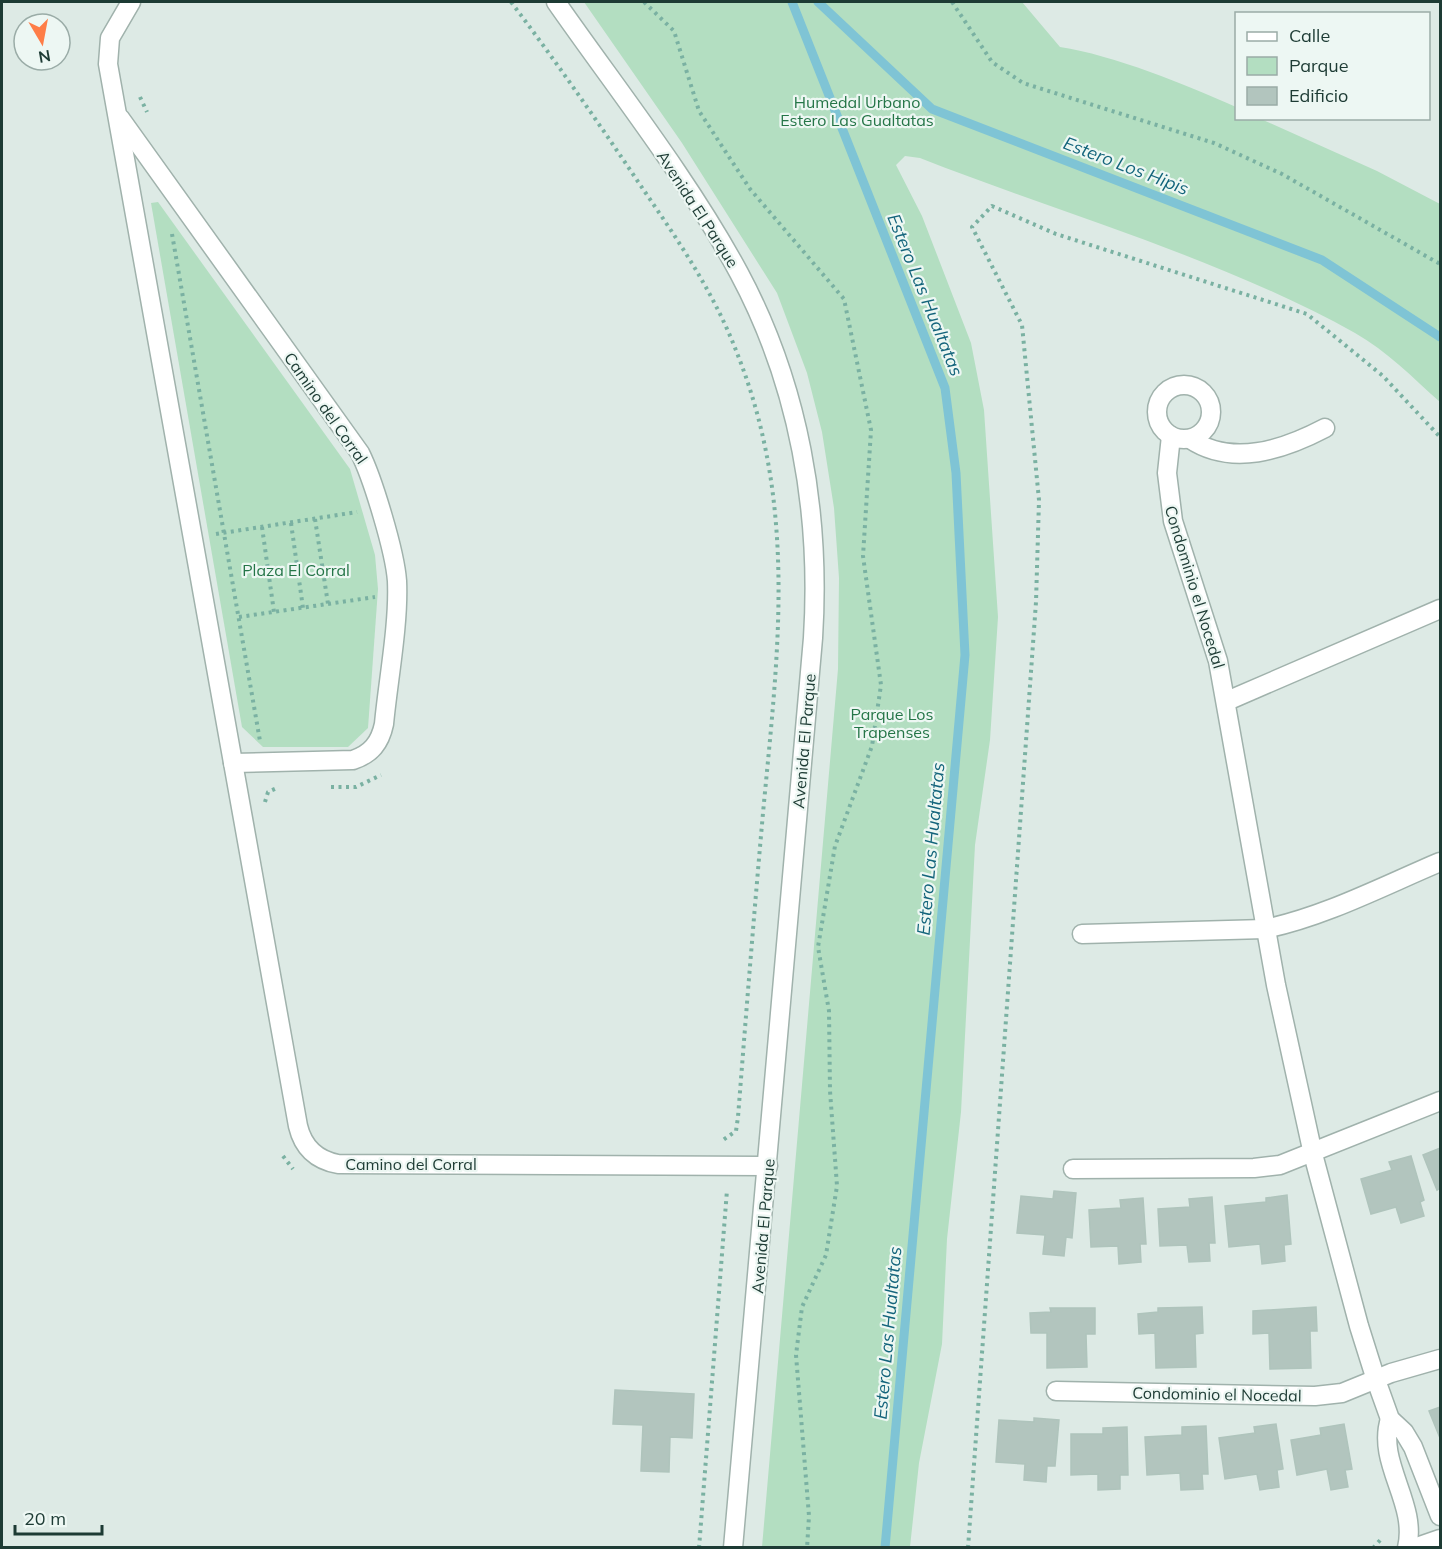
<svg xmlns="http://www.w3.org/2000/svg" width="1442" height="1549" viewBox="0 0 1442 1549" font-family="Mulish,sans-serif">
  <rect width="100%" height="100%" fill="#ddeae5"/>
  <!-- green -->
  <g fill="#b3dec1">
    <path d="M584 2H1022L1060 47C1113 55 1187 85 1236 107V118L1261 119 1377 171 1440 204V402C1413 378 1387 351 1355 333 1218 257 1065 215 920 158L905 156 896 165 922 216 971 343 984 410 998 617 990 740 975 845 961 1112 947 1239 942 1344 919 1463 910 1547H762L838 669 839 578 834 508 822 432 807 373 777 293 682 143Z"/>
    <polygon points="158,202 350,469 375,555 378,589 368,728 348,747 263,747 242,727 151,203"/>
  </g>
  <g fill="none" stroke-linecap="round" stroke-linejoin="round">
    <!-- stream -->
    <g stroke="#7fc4d5" stroke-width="9">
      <polyline points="792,2 945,388 956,473 965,655 885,1548"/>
      <polyline points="818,2 932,109 1322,260 1440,337"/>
    </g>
  </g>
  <!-- building -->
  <g fill="#b2c5be" stroke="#afc4bc" stroke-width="1.5">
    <polygon points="1440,1148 1440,1188 1437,1190 1423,1155"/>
    <polygon points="1411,1156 1424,1200 1420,1202 1424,1216 1401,1223 1396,1207 1371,1214 1361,1179 1392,1170 1389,1162"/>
    <polygon points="1054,1191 1076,1193 1072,1238 1066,1237 1064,1256 1043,1254 1045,1235 1017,1233 1021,1196 1053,1199"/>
    <polygon points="1287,1195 1291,1244 1284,1245 1285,1261 1262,1264 1260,1244 1229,1247 1225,1206 1266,1202 1266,1198"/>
    <polygon points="1212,1197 1215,1243 1209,1243 1210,1261 1189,1262 1187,1245 1160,1246 1158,1209 1190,1207 1189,1199"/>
    <polygon points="1143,1198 1146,1244 1140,1244 1141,1262 1119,1264 1118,1246 1091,1247 1089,1210 1121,1208 1120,1200"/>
    <polygon points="1202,1307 1203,1333 1195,1334 1196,1367 1156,1368 1155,1333 1139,1334 1138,1314 1158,1312 1158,1308"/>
    <polygon points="1316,1307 1317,1331 1310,1331 1311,1368 1270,1369 1269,1333 1253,1334 1253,1311"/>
    <polygon points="1050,1308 1095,1308 1095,1334 1086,1334 1087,1367 1047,1368 1047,1333 1031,1333 1030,1313 1051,1312"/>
    <polygon points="615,1390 694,1394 692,1438 670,1437 669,1472 641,1471 643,1425 613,1424"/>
    <polygon points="1440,1407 1440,1438 1429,1411"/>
    <polygon points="1034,1418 1059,1420 1055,1466 1047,1466 1046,1482 1024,1480 1025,1464 996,1462 999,1420 1034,1422"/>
    <polygon points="1276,1424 1283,1469 1277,1470 1279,1487 1260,1490 1257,1474 1225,1479 1219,1438 1255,1433 1254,1427"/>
    <polygon points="1344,1424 1352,1469 1345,1470 1348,1487 1331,1490 1327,1469 1297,1475 1291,1440 1321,1435 1320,1428"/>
    <polygon points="1206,1426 1208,1474 1202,1474 1203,1489 1181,1490 1180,1473 1147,1475 1145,1437 1182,1435 1182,1427"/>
    <polygon points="1127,1427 1128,1475 1120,1475 1120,1489 1098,1490 1098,1474 1071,1475 1071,1434 1103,1434 1103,1428"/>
  </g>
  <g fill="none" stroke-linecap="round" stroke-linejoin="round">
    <defs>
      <g id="minor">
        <path d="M131 2 110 38 108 64 298 1126C303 1147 316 1160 338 1164L768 1166"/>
        <path d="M556 2C616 88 689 180 739 273 799 385 821 512 813 638L733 1548"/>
        <path d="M120 118 360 453C373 479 395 552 397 581 399 624 388 681 384 724 380 743 371 754 353 760L233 763"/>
        <circle cx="1184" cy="412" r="27"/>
        <polyline points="1171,436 1167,473 1173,521 1218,661 1276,985 1313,1154 1359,1326 1376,1380 1390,1419 1404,1432 1413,1447 1440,1516"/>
        <path d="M1190 439C1232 467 1283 450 1325 428"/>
        <polyline points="1227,701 1440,609"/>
        <path d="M1082 934 1265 929C1326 916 1383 886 1440 862"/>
        <polyline points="1073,1169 1254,1168 1280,1165 1440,1101"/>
        <polyline points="1056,1391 1315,1396 1342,1393 1391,1373 1440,1359"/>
        <path d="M1390 1419C1376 1463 1418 1503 1407 1548"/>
        <polyline points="1414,1548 1440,1539"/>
      </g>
    </defs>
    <!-- minor casing -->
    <use href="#minor" stroke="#a0b2ac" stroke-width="21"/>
    <!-- path -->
    <g stroke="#7ab1a2" stroke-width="4" stroke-dasharray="3 4.5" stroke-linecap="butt">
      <path d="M511 2C558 64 602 128 645 192 680 243 715 295 737 353 798 507 778 653 763 813 754 914 746 1015 738 1117L736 1131 723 1140"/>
      <polyline points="644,2 674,31 699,111 750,189 844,299 871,430 863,556 881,685 872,746 835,846 818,947 829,1011 830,1091 837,1186 826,1255 802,1307 796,1355 809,1516 807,1548"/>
      <polyline points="952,2 992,62 1023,83 1214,143 1282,174 1440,264"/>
      <polyline points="140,97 147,112"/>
      <polyline points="172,234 260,741"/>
      <polyline points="315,519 328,604"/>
      <polyline points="291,523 303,608"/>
      <polyline points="262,527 274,612"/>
      <polyline points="216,534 357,512"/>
      <polyline points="239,617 375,597"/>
      <polyline points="331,787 356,787 381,775"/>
      <polyline points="265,802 268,792 279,787"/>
      <polyline points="283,1156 293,1169"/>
      <polyline points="699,1548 727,1190"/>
      <polyline points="968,1548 1036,602 1039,500 1022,325 972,227 992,206 1056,234 1307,314 1383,376 1440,437"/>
      <polyline points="1373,1548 1383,1537"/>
    </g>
    <!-- minor -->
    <use href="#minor" stroke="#fff" stroke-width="18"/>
  </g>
  <g text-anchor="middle" stroke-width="4.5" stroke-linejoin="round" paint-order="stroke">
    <!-- park labels -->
    <g font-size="16" fill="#247547" stroke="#edf7f3">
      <text x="857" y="108">Humedal Urbano<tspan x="857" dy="18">Estero Las Gualtatas</tspan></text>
      <text x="296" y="576">Plaza El Corral</text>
      <text x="892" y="720">Parque Los<tspan x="892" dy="18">Trapenses</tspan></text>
    </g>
    <!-- street labels -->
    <g font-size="16" fill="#1d3b34" stroke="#edf7f3">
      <text transform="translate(698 209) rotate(57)" y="6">Avenida El Parque</text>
      <text transform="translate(326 408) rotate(55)" y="6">Camino del Corral</text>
      <text transform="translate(1195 587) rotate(73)" y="6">Condominio el Nocedal</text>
      <text transform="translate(804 741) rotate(-85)" y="6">Avenida El Parque</text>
      <text x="411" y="1170">Camino del Corral</text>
      <text transform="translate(763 1226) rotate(-85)" y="6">Avenida El Parque</text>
      <text transform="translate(1217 1394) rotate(1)" y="6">Condominio el Nocedal</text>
    </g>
    <!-- water labels -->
    <g font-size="18" font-style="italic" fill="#13647b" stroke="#edf7f3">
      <text transform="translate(1126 166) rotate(21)" y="6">Estero Los Hipis</text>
      <text transform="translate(925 295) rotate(68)" y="6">Estero Las Hualtatas</text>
      <text transform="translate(931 849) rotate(-85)" y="6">Estero Las Hualtatas</text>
      <text transform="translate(888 1333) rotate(-85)" y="6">Estero Las Hualtatas</text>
    </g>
  </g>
  <!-- border -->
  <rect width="1442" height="1549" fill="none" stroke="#1d3b34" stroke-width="6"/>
  <!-- legend -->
  <rect x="1235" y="12" width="195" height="108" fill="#edf7f3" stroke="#9aaca7" stroke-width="1.5"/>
  <rect x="1247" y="32" width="30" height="9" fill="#ffffff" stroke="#9aaca7" stroke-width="1.5"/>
  <text x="1289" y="42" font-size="18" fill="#1d3b34">Calle</text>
  <rect x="1247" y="57" width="30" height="18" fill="#b3dec1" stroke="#9aaca7" stroke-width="1.5"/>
  <text x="1289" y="72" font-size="18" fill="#1d3b34">Parque</text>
  <rect x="1247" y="87" width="30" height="18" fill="#b2c5be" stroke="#9aaca7" stroke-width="1.5"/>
  <text x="1289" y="102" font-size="18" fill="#1d3b34">Edificio</text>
  <!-- north arrow -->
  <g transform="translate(42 42) rotate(170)"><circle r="28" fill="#edf7f3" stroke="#9aaca7" stroke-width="1.5"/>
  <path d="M0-4.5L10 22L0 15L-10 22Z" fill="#fe7d47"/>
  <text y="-9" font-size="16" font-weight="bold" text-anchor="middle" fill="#1d3b34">N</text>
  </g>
  <!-- scale -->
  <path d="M15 1525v9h87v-9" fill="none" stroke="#1d3b34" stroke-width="3"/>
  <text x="24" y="1525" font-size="18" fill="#1d3b34" stroke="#edf7f3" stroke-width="4.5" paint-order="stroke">20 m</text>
</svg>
